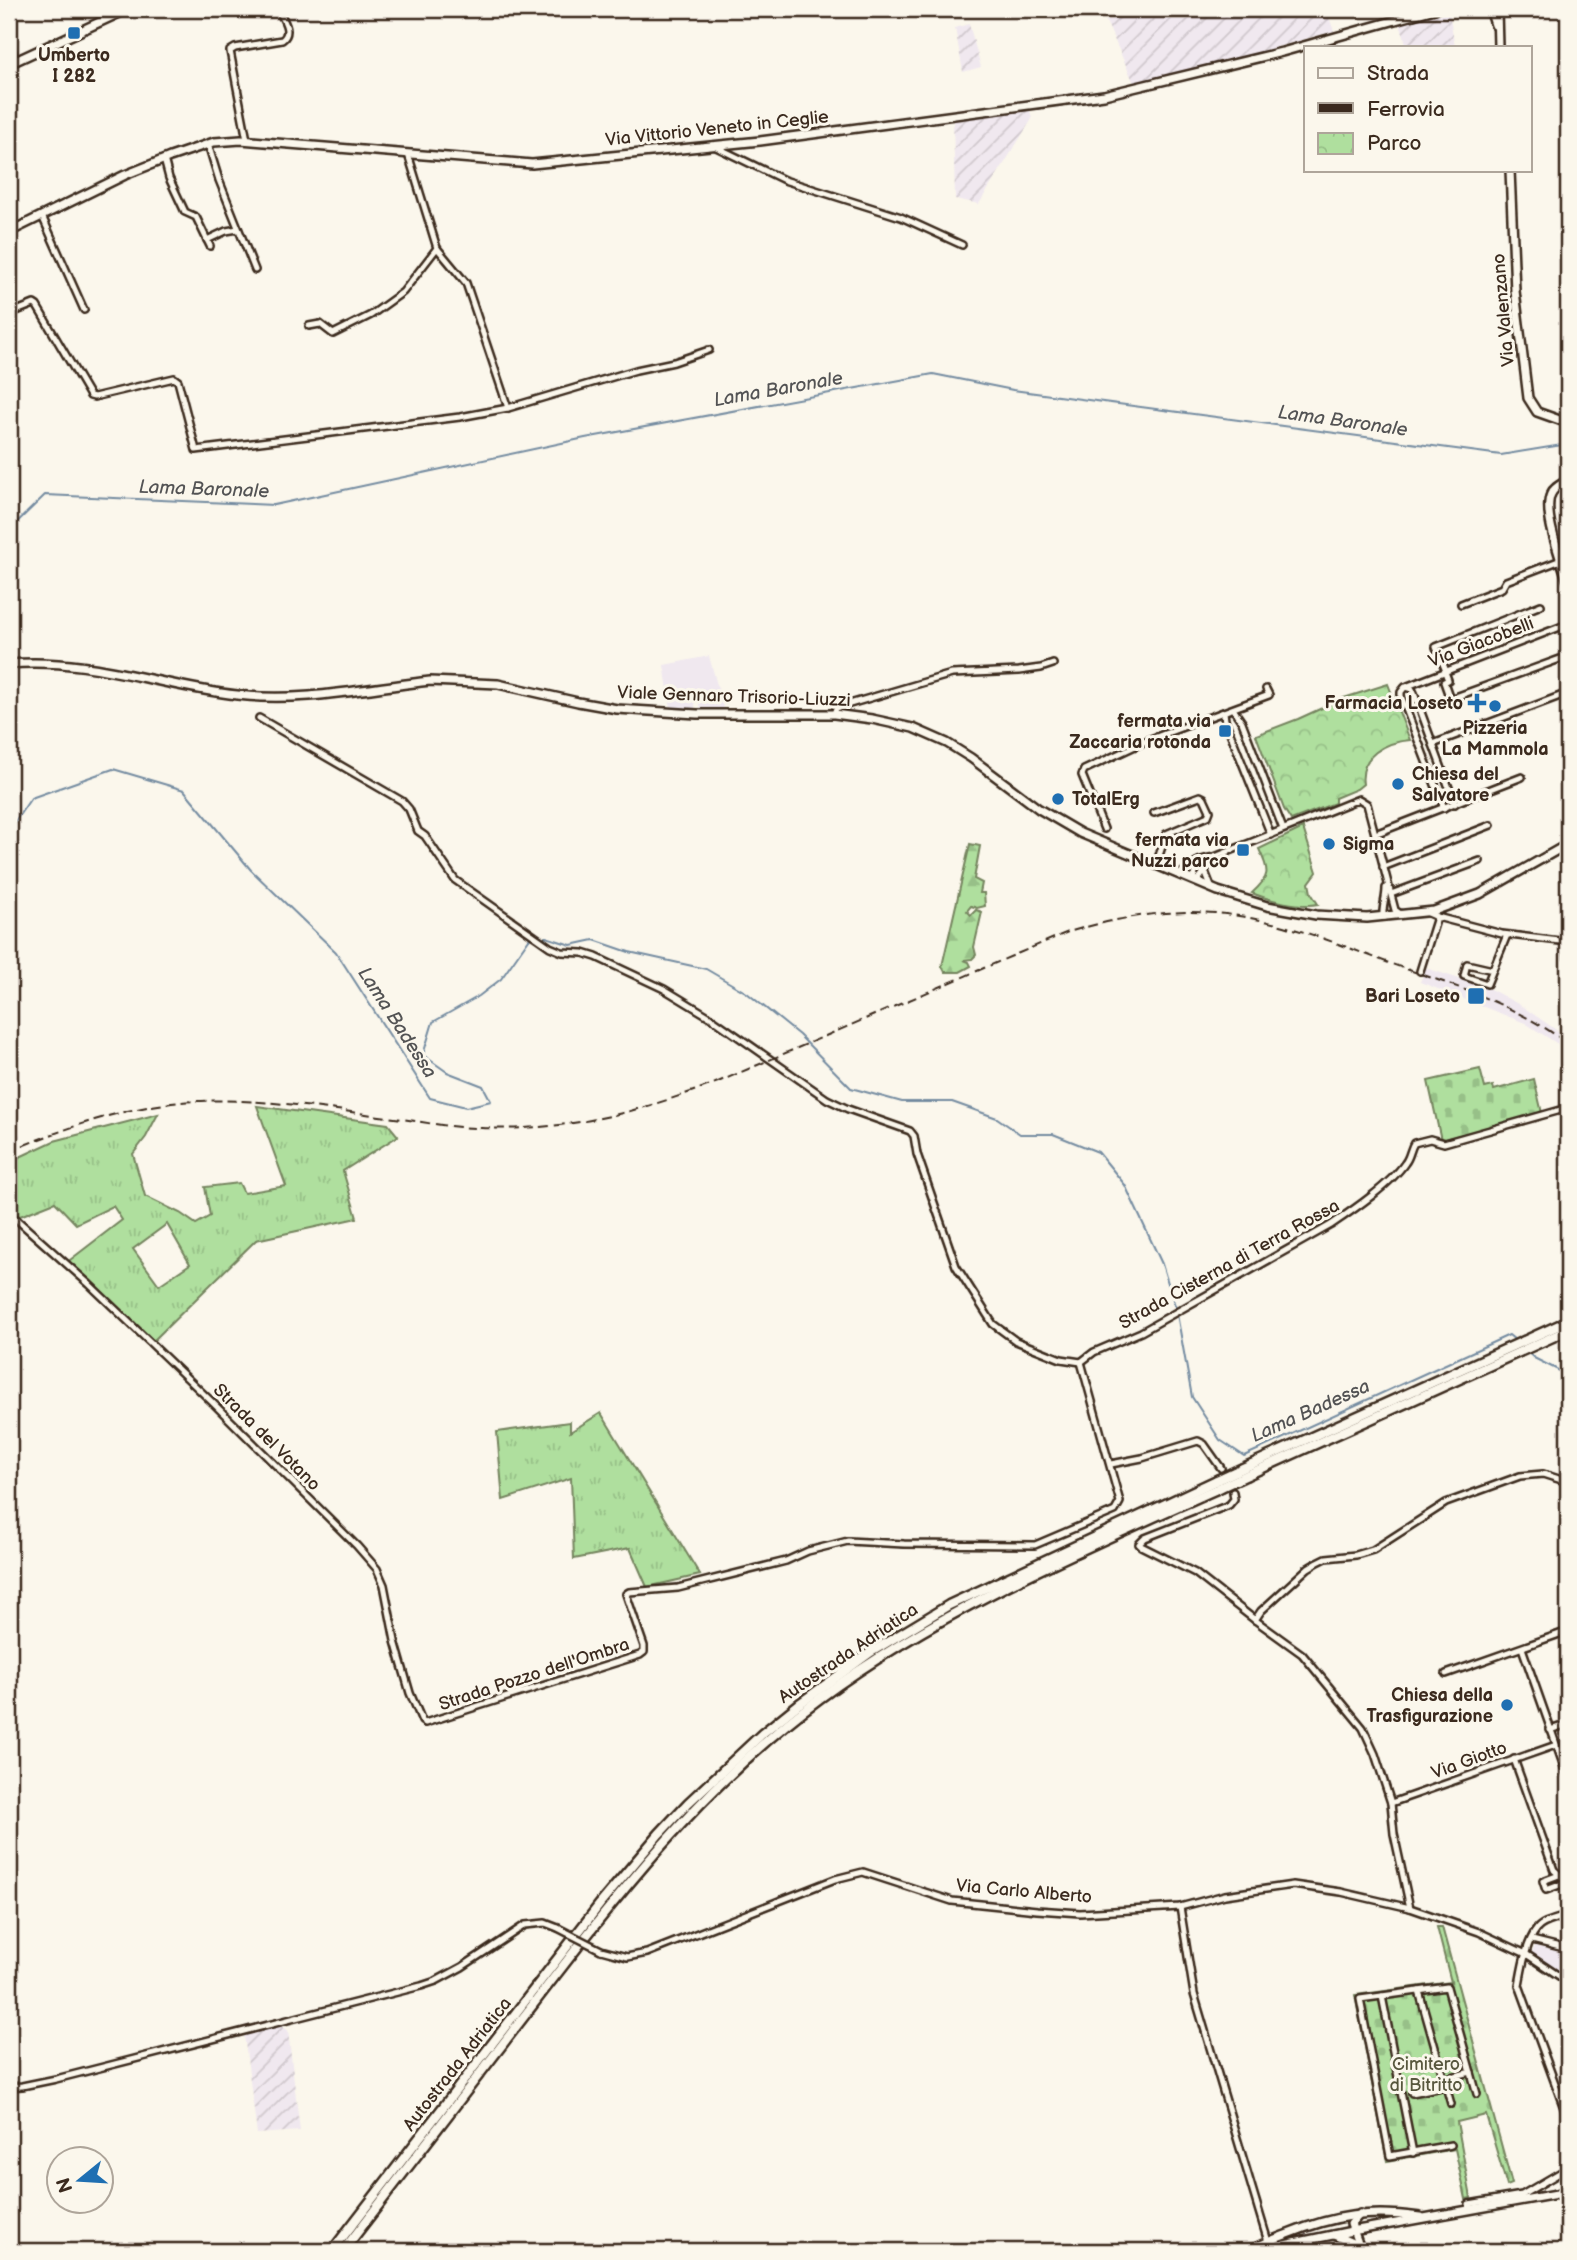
<svg xmlns="http://www.w3.org/2000/svg" width="1577" height="2260" viewBox="0 0 1577 2260" font-family="'Balsamiq Sans',sans-serif">
  <defs>
    <pattern id="industrial-furrows" width="10" height="10" patternUnits="userSpaceOnUse" patternTransform="scale(1.75)"><rect width="10" height="10" fill="#f0e8ef"/><path d="M-1 1l2-2M0 10L10 0M9 11l2-2" fill="none" stroke="#cfc7cc"/></pattern>
    <pattern id="grass-tufts" width="24" height="20" patternUnits="userSpaceOnUse" patternTransform="scale(1.75)"><rect width="24" height="20" fill="#afdf9e"/><path d="M3 7l-1-3M5 7V3M7 7l1-3M15 17l-1-3M17 17v-4M19 17l1-3" fill="none" stroke="#97c088"/></pattern>
    <pattern id="forest-firs" width="22" height="20" patternUnits="userSpaceOnUse" patternTransform="scale(1.75)"><rect width="22" height="20" fill="#afdf9e"/><path d="M5 1l3.5 6h-7zM16 11l3.5 6h-7z" fill="#97c088"/></pattern>
    <pattern id="cemetery-stones" width="16" height="16" patternUnits="userSpaceOnUse" patternTransform="scale(1.75)"><rect width="16" height="16" fill="#afdf9e"/><path d="M2 7V4a2 2 0 0 1 4 0v3zM10 15v-3a2 2 0 0 1 4 0v3z" fill="#97c088"/></pattern>
    <pattern id="park-crowns" width="20" height="18" patternUnits="userSpaceOnUse" patternTransform="scale(1.75)"><rect width="20" height="18" fill="#afdf9e"/><path d="M2 6a3 3 0 1 1 6 0M12 15a3 3 0 1 1 6 0" fill="none" stroke="#97c088"/></pattern>
  </defs>
  <rect width="100%" height="100%" fill="#fbf7ec"/>
  <filter id="ink" filterUnits="userSpaceOnUse"><feTurbulence type="fractalNoise" baseFrequency=".0143" numOctaves="2"/><feDisplacementMap in="SourceGraphic" scale="14" xChannelSelector="R" yChannelSelector="G"/><feConvolveMatrix kernelMatrix="1 2 1 2 8 2 1 2 1" color-interpolation-filters="sRGB"/></filter>
  <g filter="url(#ink)">
    <!-- built -->
    <g fill="#f0e8ef">
      <polygon points="709,656 724,710 701,710 698,702 695,703 695,709 671,708 664,665"/>
      <polygon points="1426,968 1490,989 1520,1005 1568,1038 1561,1046 1525,1023 1420,982"/>
      <polygon points="1535,1946 1568,1954 1568,1978 1531,1954"/>
    </g>
    <!-- industrial -->
    <g fill="url(#industrial-furrows)">
      <polygon points="1108,9 1326,9 1334,31 1256,53 1134,83 1104,17"/>
      <polygon points="1449,12 1455,47 1407,47 1400,23"/>
      <polygon points="969,24 981,67 963,72 955,28"/>
      <polygon points="1030,110 1032,119 979,204 955,199 953,119"/>
      <polygon points="13,1075 20,1140 9,1145 9,1076"/>
      <polygon points="281,2026 288,2031 300,2131 257,2134 244,2035"/>
    </g>
    <!-- grass -->
    <g fill="url(#grass-tufts)" stroke="#75845e" stroke-width="2" fill-rule="evenodd">
      <path d="M257 1106 388 1124 398 1136 343 1171 357 1218 256 1240 150 1344 66 1263 122 1220 113 1206 76 1224 55 1202 15 1218 9 1212V1162L54 1141 158 1114 146 1137 133 1154 145 1196 180 1213 196 1224 210 1216 205 1187 239 1183 244 1193 286 1186ZM167 1224 190 1264 159 1285 133 1249Z"/>
      <polygon points="601,1413 700,1575 647,1587 630,1548 574,1559 571,1478 503,1500 497,1432 570,1422 570,1432"/>
    </g>
    <!-- forest -->
    <polygon fill="url(#forest-firs)" stroke="#75845e" stroke-width="2" points="970,844 980,846 974,879 982,883 980,893 984,893 985,906 977,908 971,906 967,911 971,915 976,910 982,912 974,947 976,955 972,959 964,960 969,962 971,966 960,972 945,972 942,966"/>
    <!-- cemetery -->
    <g fill="url(#cemetery-stones)" stroke="#75845e" stroke-width="2">
      <polygon points="1480,1069 1485,1088 1493,1086 1494,1090 1534,1079 1542,1113 1441,1140 1428,1081"/>
      <polygon points="1437,1927 1442,1927 1512,2184 1507,2186 1486,2115 1457,2122 1471,2198 1466,2199 1455,2149 1387,2161 1355,1995 1451,1982"/>
    </g>
    <!-- park -->
    <g fill="url(#park-crowns)" stroke="#75845e" stroke-width="2">
      <path d="M1388 684 1410 740C1385 742 1359 756 1363 784L1357 789 1335 798V803L1291 820 1284 809 1256 735 1298 719 1344 698Z"/>
      <path d="M1303 828 1317 872 1309 883 1311 893 1318 904C1301 908 1268 900 1252 893 1271 876 1269 872 1259 849Z"/>
    </g>
    <g fill="none" stroke-linecap="round" stroke-linejoin="round">
      <!-- stream -->
      <g stroke="#758ca1" stroke-width="2">
        <polyline points="9,530 45,495 274,505 585,438 933,374 1013,390 1501,455 1568,444"/>
        <polyline points="9,830 31,798 113,769 184,790 251,870 336,952 430,1098 466,1107 491,1101 483,1086 447,1072 423,1055 433,1022 479,996 501,979 529,939 535,938"/>
        <polyline points="541,938 546,937 571,945 594,940 629,952 706,969 747,993 799,1035 851,1088 902,1102 952,1102 997,1118 1020,1134 1053,1134 1098,1152 1125,1185 1162,1264 1176,1309"/>
        <polyline points="1177,1314 1192,1397 1220,1440 1244,1456 1509,1335 1515,1340"/>
        <polyline points="1527,1352 1534,1358 1568,1375"/>
      </g>
      <!-- minor-tunnel -->
      <polyline stroke="#d5cec3" stroke-width="5" stroke-dasharray="5 2.5" stroke-linecap="butt" points="1221,1468 1233,1492"/>
      <defs>
        <g id="minor">
          <polyline points="9,37 15,61"/>
          <path d="M247 140 230 51 235 48 282 40C293 32 283 19 278 9"/>
          <polyline points="208,144 219,180 255,270"/>
          <polyline points="712,145 784,180 901,217 962,245"/>
          <polyline points="164,159 169,178 185,212 196,217 210,246"/>
          <polyline points="42,216 84,310"/>
          <polyline points="207,240 226,231 238,229"/>
          <polyline points="437,248 466,283 508,408"/>
          <polyline points="9,314 34,304 37,306 90,396 94,397 174,378 178,381 196,450 460,417 508,408 636,370 674,362 709,350"/>
          <polyline points="309,326 320,324 333,334 371,315 403,292 437,248 408,154"/>
          <polyline points="1461,604 1502,588 1506,581 1561,560"/>
          <polyline points="1446,671 1436,647 1541,605"/>
          <polyline points="1445,672 1448,680 1444,682 1450,699 1560,659"/>
          <polyline points="1408,686 1568,624"/>
          <polyline points="1233,709 1242,722 1283,829"/>
          <polyline points="1224,712 1225,720 1271,835"/>
          <polyline points="834,714 836,708 952,674 1019,671 1041,668 1053,664"/>
          <polyline points="259,718 402,801 409,809 418,831 425,836 455,880 550,947 562,952 583,953 596,957 664,989 710,1017 827,1099 848,1109 910,1131 914,1136 917,1154 956,1266 993,1324 1016,1341 1061,1359 1081,1362"/>
          <polyline points="1433,744 1568,693"/>
          <polyline points="1444,808 1401,696 1401,692 1405,687 1412,689 1414,693 1455,804"/>
          <polyline points="1154,813 1200,796 1204,798 1210,811 1208,816 1166,834 1156,865"/>
          <polyline points="1104,829 1082,775 1084,770 1148,740 1269,695 1266,689"/>
          <polyline points="1375,834 1522,777"/>
          <polyline points="1383,867 1491,825"/>
          <polyline points="1204,869 1212,889"/>
          <path d="M1178 874C1186 872 1186 869 1192 865 1198 860 1208 858 1215 857L1359 799 1367 804 1395 910 1402 915"/>
          <polyline points="1193,881 1198,862"/>
          <path d="M1196 882C1204 875 1206 865 1215 857"/>
          <polyline points="1391,894 1480,861"/>
          <polyline points="1428,913 1437,917 1502,934 1568,942"/>
          <path d="M1385 917H1383C1382 907 1386 899 1386 888"/>
          <polyline points="1567,942 1568,958"/>
          <polyline points="1493,970 1467,964 1464,976 1487,984 1507,935"/>
          <polyline points="1420,971 1437,917"/>
          <polyline points="9,1220 15,1218 89,1284 212,1402 357,1546 377,1569 384,1585 395,1641 410,1693 422,1721 425,1723 640,1655 644,1652 644,1646 626,1594 629,1592 678,1588 786,1561 808,1551 848,1541 904,1544 1035,1545 1115,1511 1120,1502 1081,1362"/>
          <path d="M1081 1362 1094 1352 1141 1332 1331 1225C1353 1210 1390 1185 1405 1163 1410 1157 1410 1149 1414 1143L1430 1139 1444 1143 1568 1108"/>
          <polyline points="1111,1464 1142,1458 1198,1441 1204,1444 1221,1468"/>
          <polyline points="1233,1492 1234,1499 1229,1505 1145,1538 1139,1544 1141,1546 1195,1573 1255,1620"/>
          <polyline points="1522,1648 1568,1778"/>
          <polyline points="1446,1674 1568,1631"/>
          <polyline points="1550,1730 1568,1724"/>
          <polyline points="1514,1759 1554,1870 1568,1882"/>
          <polyline points="1391,1803 1556,1745"/>
          <polyline points="1559,1875 1543,1881 1546,1890 1568,1882"/>
          <polyline points="1180,1907 1194,1994 1269,2245"/>
          <polyline points="1410,1908 1394,1834 1391,1803 1375,1754 1363,1728 1302,1654 1255,1620 1261,1611 1308,1568 1318,1562 1326,1558 1356,1555 1373,1550 1446,1503 1520,1476 1543,1474 1568,1482"/>
          <path d="M1568 1915C1559 1919 1543 1921 1537 1929 1526 1942 1522 1969 1519 1985L1568 2119"/>
          <polyline points="1532,1940 1568,1949"/>
          <polyline points="601,1950 627,1957 647,1953 835,1879 863,1872 952,1901 1037,1910 1080,1913 1180,1907 1225,1895 1293,1885 1341,1892 1410,1908 1479,1932 1526,1954 1568,1982"/>
          <polyline points="1419,1991 1451,2104"/>
          <polyline points="1382,1996 1413,2153"/>
          <polyline points="1443,2079 1471,2072"/>
          <polyline points="9,2087 22,2086 56,2079 421,1986 436,1981 462,1967 525,1925 545,1923 558,1928"/>
          <polyline points="1412,2093 1446,2086"/>
          <polyline points="1451,2145 1390,2156 1360,1999 1447,1987 1477,2094"/>
          <polyline points="1470,2210 1469,2204 1522,2195 1568,2168"/>
        </g>
        <g id="major">
          <polyline points="1490,9 1495,25"/>
          <polyline points="1497,9 1498,47"/>
          <polyline points="9,64 128,9"/>
          <polyline points="1510,170 1515,291 1528,398 1537,412 1568,423"/>
          <polyline points="9,232 125,175 170,157 214,142 241,140 532,164 760,141 1104,95 1282,52 1435,9"/>
          <path d="M1568 480C1562 484 1554 487 1551 494 1542 513 1562 562 1568 582"/>
          <path d="M9 664C91 657 158 686 237 695 301 703 367 688 430 681L498 684 578 702 617 709 697 714H834L872 719 913 728 947 743 971 758 1039 809 1080 833 1218 891 1267 906 1316 915 1367 918 1434 911 1480 894 1568 844"/>
          <polyline points="1334,2235 1359,2246"/>
          <polyline points="1359,2246 1351,2224 1360,2214"/>
          <path d="M1249 2251C1261 2244 1275 2239 1288 2234 1335 2215 1370 2210 1420 2217"/>
          <polyline points="1255,2251 1352,2231 1568,2192"/>
        </g>
        <g id="highway">
          <polyline points="1243,1468 1568,1321"/>
          <polyline points="1247,1475 1568,1330"/>
          <polyline points="332,2251 600,1904 659,1834 688,1803 763,1733 799,1704 871,1652 949,1605 1217,1480"/>
          <path d="M343 2251C404 2173 464 2094 525 2015 615 1898 700 1787 820 1698 942 1608 1083 1549 1221 1487"/>
        </g>
      </defs>
      <!-- minor casing -->
      <use href="#minor" stroke="#3b2a1e" stroke-width="10"/>
      <!-- major casing -->
      <use href="#major" stroke="#3b2a1e" stroke-width="12"/>
      <!-- highway casing -->
      <use href="#highway" stroke="#3b2a1e" stroke-width="13"/>
      <!-- minor -->
      <use href="#minor" stroke="#fbf7ec" stroke-width="5"/>
      <!-- major -->
      <use href="#major" stroke="#fbf7ec" stroke-width="7"/>
      <!-- highway -->
      <use href="#highway" stroke="#fbf7ec" stroke-width="8"/>
      <!-- rail -->
      <path stroke="#3b2a1e" stroke-width="2" stroke-dasharray="10 5" stroke-linecap="butt" d="M9 1151C69 1127 131 1104 197 1101 266 1098 334 1110 402 1119 428 1123 455 1128 481 1128 566 1132 639 1112 718 1082L1068 932C1117 918 1164 909 1215 913 1276 918 1333 942 1389 963 1451 985 1516 1004 1568 1044"/>
      <defs>
        <polyline id="minor-bridge" points="558,1928 601,1950"/>
        <g id="highway-bridge">
          <polyline points="1217,1480 1243,1468"/>
          <polyline points="1221,1487 1247,1475"/>
        </g>
      </defs>
      <!-- minor-bridge casing -->
      <use href="#minor-bridge" stroke="#3b2a1e" stroke-width="10" stroke-linecap="butt"/>
      <!-- highway-bridge casing -->
      <use href="#highway-bridge" stroke="#3b2a1e" stroke-width="13" stroke-linecap="butt"/>
      <!-- minor-bridge -->
      <use href="#minor-bridge" stroke="#fbf7ec" stroke-width="5"/>
      <!-- highway-bridge -->
      <use href="#highway-bridge" stroke="#fbf7ec" stroke-width="8"/>
    </g>
  </g>
  <!-- markers -->
  <g fill="#1f6fb2" stroke="#fbf7ec" stroke-width="2.5">
    <rect x="67" y="26" width="14" height="14" rx="3.5"/>
    <path d="M1473.5 692.5h7v7h7v7h-7v7h-7v-7h-7v-7h7z"/>
    <circle cx="1495" cy="706" r="7"/>
    <rect x="1218" y="724" width="14" height="14" rx="3.5"/>
    <circle cx="1398" cy="784" r="7"/>
    <circle cx="1058" cy="799" r="7"/>
    <circle cx="1329" cy="844" r="7"/>
    <rect x="1236" y="843" width="14" height="14" rx="3.5"/>
    <rect x="1467" y="987" width="18" height="18" rx="3.5"/>
    <circle cx="1507" cy="1705" r="7"/>
  </g>
  <g text-anchor="middle" stroke-width="6" stroke-linejoin="round" paint-order="stroke">
    <!-- poi labels -->
    <g font-size="18" font-weight="bold" fill="#3b2a1e" stroke="#fbf7ec" text-anchor="end">
      <text x="74" y="61" text-anchor="middle">Umberto<tspan x="74" dy="21">I 282</tspan></text>
      <text x="1463" y="709">Farmacia Loseto</text>
      <text x="1211" y="727">fermata via<tspan x="1211" dy="21">Zaccaria rotonda</tspan></text>
      <text x="1495" y="734" text-anchor="middle">Pizzeria<tspan x="1495" dy="21">La Mammola</tspan></text>
      <text x="1412" y="780" text-anchor="start">Chiesa del<tspan x="1412" dy="21">Salvatore</tspan></text>
      <text x="1072" y="805" text-anchor="start">TotalErg</text>
      <text x="1229" y="846">fermata via<tspan x="1229" dy="21">Nuzzi parco</tspan></text>
      <text x="1343" y="850" text-anchor="start">Sigma</text>
      <text x="1460" y="1002">Bari Loseto</text>
      <text x="1493" y="1701">Chiesa della<tspan x="1493" dy="21">Trasfigurazione</tspan></text>
    </g>
    <!-- street labels -->
    <g font-size="18" fill="#3b2a1e" stroke="#fbf7ec">
      <text transform="translate(717 128) rotate(-6)" y="6">Via Vittorio Veneto in Ceglie</text>
      <text transform="translate(1503 310) rotate(-95)" y="6">Via Valenzano</text>
      <text transform="translate(1481 642) rotate(-21)" y="6">Via Giacobelli</text>
      <text transform="translate(734 696) rotate(2)" y="6">Viale Gennaro Trisorio-Liuzzi</text>
      <text transform="translate(1229 1264) rotate(-29)" y="6">Strada Cisterna di Terra Rossa</text>
      <text transform="translate(267 1437) rotate(45)" y="6">Strada del Votano</text>
      <text transform="translate(848 1653) rotate(-34)" y="6">Autostrada Adriatica</text>
      <text transform="translate(534 1674) rotate(-18)" y="6">Strada Pozzo dell'Ombra</text>
      <text transform="translate(1469 1760) rotate(-20)" y="6">Via Giotto</text>
      <text transform="translate(1024 1891) rotate(5)" y="6">Via Carlo Alberto</text>
      <text transform="translate(457 2064) rotate(-52)" y="6">Autostrada Adriatica</text>
    </g>
    <!-- park labels -->
    <g font-size="18" fill="#58573e" stroke="#fbf7ec">
      <text x="1426" y="2070">Cimitero<tspan x="1426" dy="21">di Bitritto</tspan></text>
    </g>
    <!-- water labels -->
    <g font-size="19" font-style="italic" fill="#535354" stroke="#fbf7ec">
      <text transform="translate(778 388) rotate(-10)" y="7">Lama Baronale</text>
      <text transform="translate(1343 420) rotate(8)" y="7">Lama Baronale</text>
      <text transform="translate(204 488) rotate(2)" y="7">Lama Baronale</text>
      <text transform="translate(398 1022) rotate(57)" y="7">Lama Badessa</text>
      <text transform="translate(1310 1410) rotate(-24)" y="7">Lama Badessa</text>
    </g>
  </g>
  <!-- margin -->
  <rect width="1577" height="2260" fill="none" stroke="#fbf7ec" stroke-width="35"/>
  <rect x="18" y="18" width="1542" height="2225" fill="none" stroke="#3b2a1e" stroke-width="2.5" filter="url(#ink)"/>
  <!-- legend -->
  <rect x="1304" y="46" width="228" height="126" fill="#fbf7ec" stroke="#aea59a" stroke-width="2"/>
  <rect x="1318" y="68" width="35" height="10" fill="#fbf7ec" stroke="#aea59a" stroke-width="2"/>
  <text x="1367" y="80" font-size="21" fill="#3b2a1e">Strada</text>
  <rect x="1318" y="103" width="35" height="10" fill="#3b2a1e" stroke="#aea59a" stroke-width="2"/>
  <text x="1367" y="116" font-size="21" fill="#3b2a1e">Ferrovia</text>
  <rect x="1318" y="133" width="35" height="21" fill="url(#park-crowns)" stroke="#aea59a" stroke-width="2"/>
  <text x="1367" y="150" font-size="21" fill="#3b2a1e">Parco</text>
  <!-- north arrow -->
  <g transform="translate(80 2180) rotate(252)"><circle r="33" fill="#fbf7ec" stroke="#aea59a" stroke-width="2"/>
  <path d="M0-5L12 26L0 18L-12 26Z" fill="#1f6fb2"/>
  <text y="-10" font-size="19" font-weight="bold" text-anchor="middle" fill="#3b2a1e">N</text>
  </g>
</svg>
